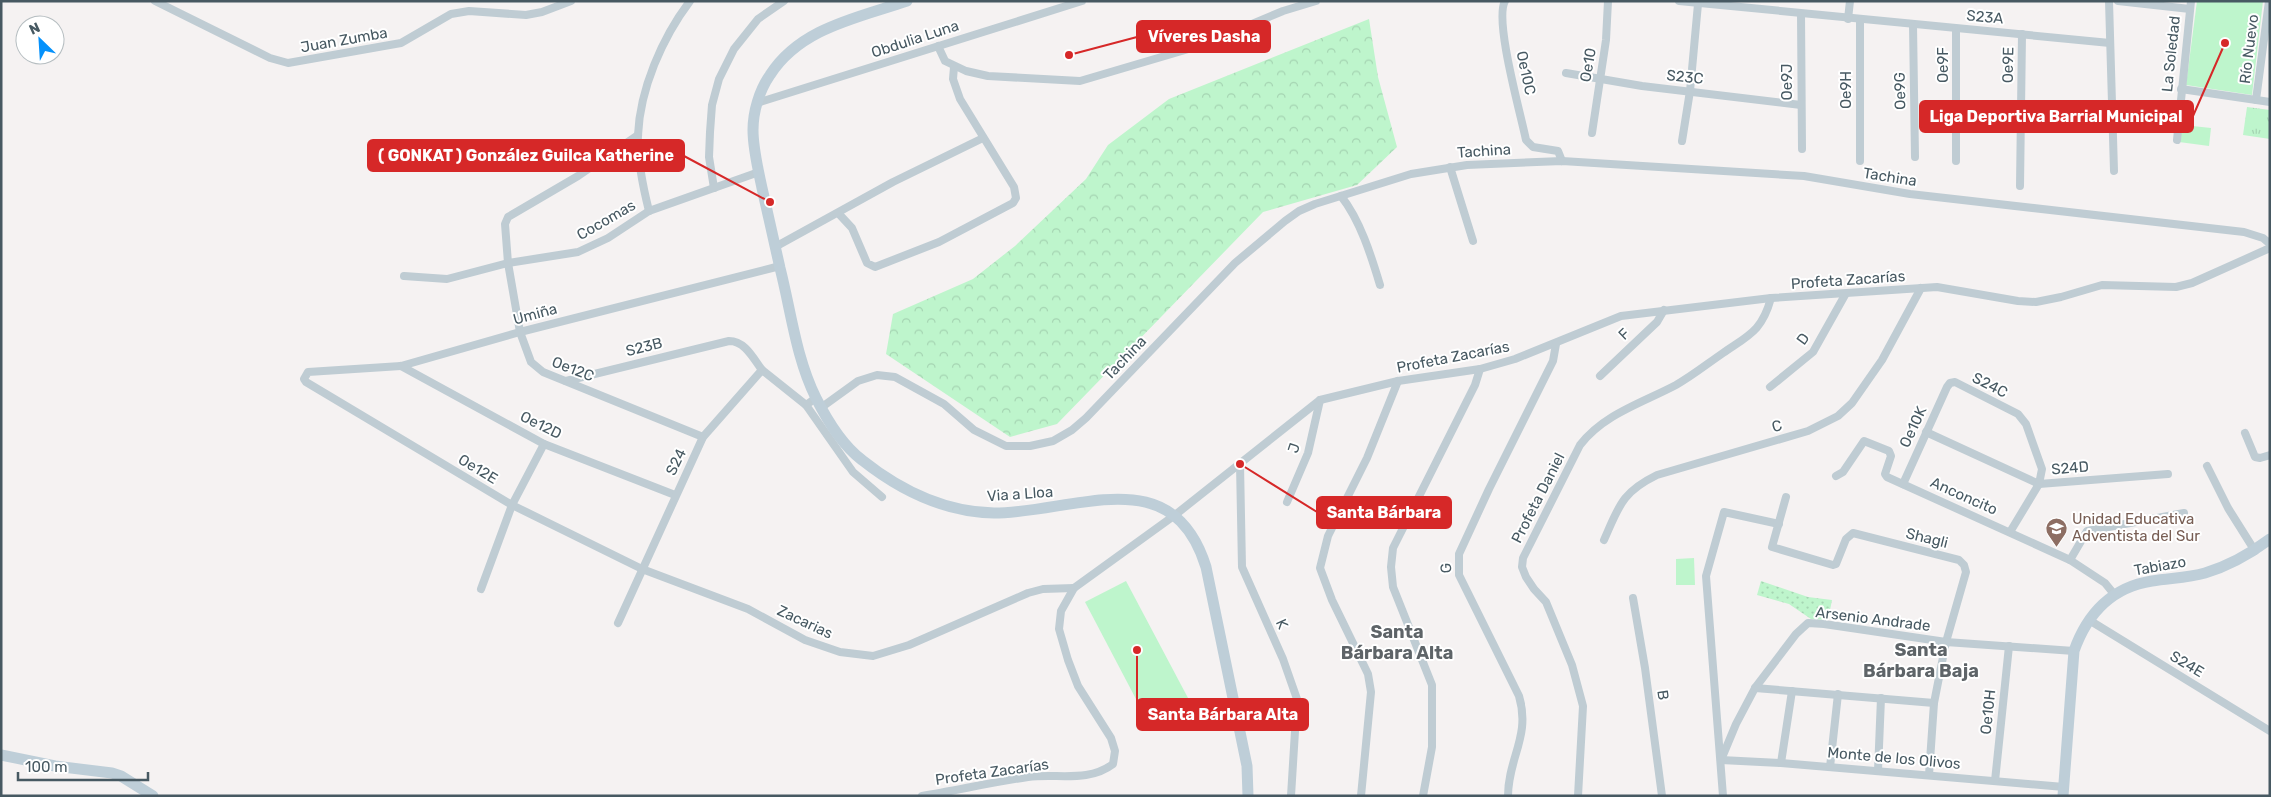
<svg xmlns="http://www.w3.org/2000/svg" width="2271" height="797" viewBox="0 0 2271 797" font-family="Rubik,sans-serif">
  <defs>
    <pattern id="grass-tufts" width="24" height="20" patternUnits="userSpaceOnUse" patternTransform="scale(1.25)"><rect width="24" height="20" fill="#bef5cc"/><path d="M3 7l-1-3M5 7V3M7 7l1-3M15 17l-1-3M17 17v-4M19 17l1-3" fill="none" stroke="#a5d4b2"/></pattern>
    <pattern id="forest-crowns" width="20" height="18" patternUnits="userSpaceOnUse" patternTransform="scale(1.25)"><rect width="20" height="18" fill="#bef5cc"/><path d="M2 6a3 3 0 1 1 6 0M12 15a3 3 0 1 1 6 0" fill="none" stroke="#a5d4b2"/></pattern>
    <pattern id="park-dots" width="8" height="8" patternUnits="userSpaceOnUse" patternTransform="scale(1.25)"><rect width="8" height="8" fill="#bef5cc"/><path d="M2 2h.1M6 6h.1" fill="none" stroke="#a5d4b2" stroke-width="1.8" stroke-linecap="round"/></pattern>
  </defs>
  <rect width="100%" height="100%" fill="#f5f2f2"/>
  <!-- grass -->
  <polygon fill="url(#grass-tufts)" points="2247,107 2270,110 2270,139 2243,135"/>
  <!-- forest -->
  <polygon fill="url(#forest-crowns)" points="1369,19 1378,77 1397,147 1357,185 1263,212 1057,424 1010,437 886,354 893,314 973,279 1015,246 1086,179 1108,145 1169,99"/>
  <!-- park -->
  <polygon fill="url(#park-dots)" points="1761,581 1808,597 1832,600 1828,620 1811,619 1789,604 1757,595"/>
  <!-- garden -->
  <g fill="#bef5cc">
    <polygon points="2197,1 2263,1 2252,95 2186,85"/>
    <polygon points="2183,125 2211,128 2209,146 2179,142"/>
    <polygon points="1694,558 1695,585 1676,585 1676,559"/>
    <polygon points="1126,581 1188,698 1147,720 1085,602"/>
  </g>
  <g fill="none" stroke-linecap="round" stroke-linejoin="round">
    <!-- street -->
    <g stroke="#bfccd3" stroke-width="8">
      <polyline points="155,1 270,58 288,63 401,43 451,14 469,11 526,15 542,12 571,1"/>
      <path d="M1505 1C1494 20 1521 115 1526 140L1533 147 1558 151 1562 161"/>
      <polyline points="1679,1 2110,43"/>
      <polyline points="2109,1 2114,171"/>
      <polyline points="2118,1 2190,9"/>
      <polyline points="1801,14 1802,149"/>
      <polyline points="1848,19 1850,1"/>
      <polyline points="1860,20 1860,161"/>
      <polyline points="1913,25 1915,157"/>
      <polyline points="938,46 945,61 966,71 988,76 1080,81 1202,45 1283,11 1316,1"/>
      <polyline points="1566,73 1642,86 1801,105"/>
      <polyline points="2181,89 2270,102"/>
      <polyline points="2256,100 2269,1"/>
      <polyline points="757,103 1082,1"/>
      <polyline points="1592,133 1606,40 1608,1"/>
      <polyline points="638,135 578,176 508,217 505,224 508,263 520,332 531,362 543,372 703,437"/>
      <polyline points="2177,140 2191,1"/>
      <polyline points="1682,141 1690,91 1698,4"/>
      <polyline points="1956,161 1956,29"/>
      <polyline points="1450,167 1473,241"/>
      <polyline points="2020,186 2022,34"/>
      <polyline points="714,188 709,157 710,132 712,105 719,79 734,49 758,19 784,1"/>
      <path d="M1341 196C1360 220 1371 255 1380 285"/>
      <path d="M649 211C643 187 637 160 638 135 640 89 662 38 690 1"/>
      <polyline points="839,214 852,228 867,263 875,267 939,242 1013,203 1016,198 1014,187 960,99 953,79 954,67"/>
      <polyline points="775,247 893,182 983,138"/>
      <polyline points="780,266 520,332 401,366 308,372 304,379 306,382 512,505 642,569 748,609 805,640 840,652 873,656 909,645 1028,593 1043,589 1074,588"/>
      <polyline points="404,276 447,279 508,263 578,252 608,238 649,211 759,172"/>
      <polyline points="401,366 544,444 675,495"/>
      <polyline points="762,370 806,405"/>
      <polyline points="1600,376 1657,322 1664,310"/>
      <path d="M566 381 729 341C745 341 753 358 762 370L703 437 618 623"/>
      <polyline points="1770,387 1813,352 1845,295"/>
      <polyline points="816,398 806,405 853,472 882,497"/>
      <polyline points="822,407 858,381 877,375 895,377 944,404 974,430 1006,446 1030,446 1053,441 1072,430 1086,418 1235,263 1285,221 1299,211 1315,204 1411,174 1467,165 1562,161 1804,176 1910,194 2244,232 2263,238 2270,244"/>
      <polyline points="1926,432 2039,484 2168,474"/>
      <polyline points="2245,433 2255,457 2260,458 2270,455"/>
      <polyline points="1240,464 1242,567 1283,659 1297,699 1291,796"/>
      <polyline points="2207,466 2228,508 2255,551"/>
      <polyline points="1836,476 1843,472 1864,441 1889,451 1891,456 1885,474 1887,477 2070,560 2105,583 2114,594"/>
      <polyline points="1903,484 1947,387 1950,383 1955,382 2018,414 2026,424 2042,469 2039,484 2010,532"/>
      <polyline points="1786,497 1772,547 1833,565 1836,564 1846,539 1853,533 1959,560 1964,565 1966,572 1946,642 1934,703 1929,775"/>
      <polyline points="1287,502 1308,453 1320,400"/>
      <path d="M1604 540C1619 506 1622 492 1657 475L1808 431 1838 416 1852 403 1882 360 1921 288"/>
      <polyline points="2070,560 2087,531 2184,513"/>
      <polyline points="481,589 512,505 544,444"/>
      <polyline points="1633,598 1645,668 1662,796"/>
      <polyline points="2089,620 2270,731"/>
      <polyline points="1755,688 1934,703"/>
      <polyline points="1721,760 1736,724 1755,688 1796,634 1808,623 1824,624 1946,642 2074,651"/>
      <polyline points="1721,760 1781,763 2064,787"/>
      <polyline points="1781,763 1792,691"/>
      <polyline points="1830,767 1838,694"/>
      <polyline points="1878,771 1881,698"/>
      <polyline points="1995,781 2009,646"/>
      <path d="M922 796C958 790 993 782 1028 777 1057 773 1088 783 1113 764L1115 751 1111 738 1078 686 1068 660 1059 629 1061 611 1074 588 1175 515 1320 400 1398 381 1480 369 1515 359 1621 316 1771 298 1937 287 2018 301 2036 302 2061 297 2102 285 2176 287 2192 283 2270 248"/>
      <polyline points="1361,796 1371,692 1368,674 1332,600 1320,568 1328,536 1367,458 1398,381"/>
      <polyline points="1423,796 1432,747 1432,685 1393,587 1391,567 1393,548 1475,385 1480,369"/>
      <path d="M1508 796C1508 758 1531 736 1519 696L1459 575V554L1489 489 1553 361 1556 344"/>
      <path d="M1578 796 1583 706 1572 665 1546 602 1534 589 1526 577 1522 567 1523 558 1580 445C1604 414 1642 403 1676 385 1692 376 1707 364 1723 353 1749 335 1762 331 1771 298"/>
      <polyline points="1723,796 1706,576 1724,512 1779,524"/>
    </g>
    <!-- secondary -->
    <g stroke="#beced8" stroke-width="11">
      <path d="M907 1C857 18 800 28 770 75 759 91 753 112 753 130 753 149 758 169 762 188 768 214 774 241 780 268 791 311 796 358 816 398 827 420 842 445 862 460 901 491 944 512 994 513 1075 513 1172 458 1206 567L1247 766 1248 796"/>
      <polyline points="1,755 55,766 112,773 121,776 153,796"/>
      <path d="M2063 796 2074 651C2087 614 2112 587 2152 581 2170 578 2188 578 2205 573 2229 566 2250 554 2270 539"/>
    </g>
  </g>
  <!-- icons -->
  <defs>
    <symbol id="school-pin" viewBox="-11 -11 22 30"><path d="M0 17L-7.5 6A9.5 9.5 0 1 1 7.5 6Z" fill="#8d6e63" stroke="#fff"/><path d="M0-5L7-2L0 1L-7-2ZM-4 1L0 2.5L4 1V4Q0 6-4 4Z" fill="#fff"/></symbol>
  </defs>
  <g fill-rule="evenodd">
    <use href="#school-pin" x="2044" y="516" width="25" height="34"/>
  </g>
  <g text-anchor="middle" stroke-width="4" stroke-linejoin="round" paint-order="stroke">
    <!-- street labels -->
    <g font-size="15" fill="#475962" stroke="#fff">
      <text transform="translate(1985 17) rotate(5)" y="5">S23A</text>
      <text transform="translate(915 39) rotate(-18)" y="5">Obdulia Luna</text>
      <text transform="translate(344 40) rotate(-10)" y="5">Juan Zumba</text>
      <text transform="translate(2249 49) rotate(-83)" y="5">Río Nuevo</text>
      <text transform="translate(2171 54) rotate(-84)" y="5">La Soledad</text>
      <text transform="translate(1588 65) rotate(-80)" y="5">Oe10</text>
      <text transform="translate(1943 65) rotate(-90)" y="5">Oe9F</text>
      <text transform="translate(2008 65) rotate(-89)" y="5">Oe9E</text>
      <text transform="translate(1526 73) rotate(78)" y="5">Oe10C</text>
      <text transform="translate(1685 77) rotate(6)" y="5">S23C</text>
      <text transform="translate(1787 82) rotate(-90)" y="5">Oe9J</text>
      <text transform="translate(1846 90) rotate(-90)" y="5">Oe9H</text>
      <text transform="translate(1900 91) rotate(-91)" y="5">Oe9G</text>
      <text transform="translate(1484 151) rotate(-4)" y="5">Tachina</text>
      <text transform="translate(1890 177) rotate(9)" y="5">Tachina</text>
      <text transform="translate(606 220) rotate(-30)" y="5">Cocomas</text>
      <text transform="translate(1848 280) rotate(-4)" y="5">Profeta Zacarías</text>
      <text transform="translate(535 314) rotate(-15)" y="5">Umiña</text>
      <text transform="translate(1624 334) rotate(-43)" y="5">F</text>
      <text transform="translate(1803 339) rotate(-54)" y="5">D</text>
      <text transform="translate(644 347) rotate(-14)" y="5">S23B</text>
      <text transform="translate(1453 357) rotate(-11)" y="5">Profeta Zacarías</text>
      <text transform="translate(1125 358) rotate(-46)" y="5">Tachina</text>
      <text transform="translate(573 369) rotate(21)" y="5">Oe12C</text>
      <text transform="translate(1990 385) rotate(27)" y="5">S24C</text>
      <text transform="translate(541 425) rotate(26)" y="5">Oe12D</text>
      <text transform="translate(1777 426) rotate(-16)" y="5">C</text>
      <text transform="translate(1913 427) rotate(-65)" y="5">Oe10K</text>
      <text transform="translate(1294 448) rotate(-72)" y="5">J</text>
      <text transform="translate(676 462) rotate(-64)" y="5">S24</text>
      <text transform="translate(2070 468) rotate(-5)" y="5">S24D</text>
      <text transform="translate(478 469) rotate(31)" y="5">Oe12E</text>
      <text transform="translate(1020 494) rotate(-4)" y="5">Via a Lloa</text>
      <text transform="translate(1964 496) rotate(24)" y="5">Anconcito</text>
      <text transform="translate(1538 498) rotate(-63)" y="5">Profeta Daniel</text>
      <text transform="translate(1927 538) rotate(14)" y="5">Shagli</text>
      <text transform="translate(2160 566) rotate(-10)" y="5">Tabiazo</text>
      <text transform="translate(1446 568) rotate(-95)" y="5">G</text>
      <text transform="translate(1873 619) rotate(7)" y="5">Arsenio Andrade</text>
      <text transform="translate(805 622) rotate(25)" y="5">Zacarias</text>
      <text transform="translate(1282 624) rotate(65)" y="5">K</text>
      <text transform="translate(2187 664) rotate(31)" y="5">S24E</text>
      <text transform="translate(1663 695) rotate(82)" y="5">B</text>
      <text transform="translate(1988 712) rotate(-84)" y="5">Oe10H</text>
      <text transform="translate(1894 758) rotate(5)" y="5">Monte de los Olivos</text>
      <text transform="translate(992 772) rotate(-8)" y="5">Profeta Zacarías</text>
    </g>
    <!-- education labels -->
    <g font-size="15" fill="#785e54" stroke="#fff" text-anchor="start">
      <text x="2072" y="524">Unidad Educativa<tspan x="2072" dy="17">Adventista del Sur</tspan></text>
    </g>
    <!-- quarter labels -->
    <g font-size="18" font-weight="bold" fill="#5e6468" stroke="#fff">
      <text x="1397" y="638">Santa<tspan x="1397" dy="21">Bárbara Alta</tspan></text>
      <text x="1921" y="656">Santa<tspan x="1921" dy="21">Bárbara Baja</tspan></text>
    </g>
  </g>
  <!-- callouts -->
  <path fill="none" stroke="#d62828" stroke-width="2" d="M1069 55L1137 37M2225 43L2193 116M770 202L684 156M1240 464L1317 512M1137 650L1137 714"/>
  <g fill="#d62828" stroke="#fff" stroke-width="2">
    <circle cx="1069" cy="55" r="5"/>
    <circle cx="2225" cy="43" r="5"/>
    <circle cx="770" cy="202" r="5"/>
    <circle cx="1240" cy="464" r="5"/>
    <circle cx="1137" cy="650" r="5"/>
  </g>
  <g fill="#d62828" stroke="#d62828" stroke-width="2">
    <rect x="1137" y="21" width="133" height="31" rx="5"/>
    <rect x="1920" y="101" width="273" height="31" rx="5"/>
    <rect x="368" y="140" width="316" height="31" rx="5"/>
    <rect x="1317" y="497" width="134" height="31" rx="5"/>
    <rect x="1137" y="699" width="171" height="31" rx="5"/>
  </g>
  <g font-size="16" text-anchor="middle" font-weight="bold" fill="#fff">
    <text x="1204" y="42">Víveres Dasha</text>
    <text x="2056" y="122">Liga Deportiva Barrial Municipal</text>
    <text x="526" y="161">( GONKAT ) González Guilca Katherine</text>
    <text x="1384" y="518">Santa Bárbara</text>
    <text x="1223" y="720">Santa Bárbara Alta</text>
  </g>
  <!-- border -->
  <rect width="2271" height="797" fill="none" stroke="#475962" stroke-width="5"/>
  <!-- north arrow -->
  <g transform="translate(40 40) rotate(335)"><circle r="24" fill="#ffffff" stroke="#b5bdc0"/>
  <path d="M0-4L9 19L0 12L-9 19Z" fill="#0591fb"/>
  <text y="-8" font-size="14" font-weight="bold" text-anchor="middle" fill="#475962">N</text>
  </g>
  <!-- scale -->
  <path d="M18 772v8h130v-8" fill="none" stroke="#475962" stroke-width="2.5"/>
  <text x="25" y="772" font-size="15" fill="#475962" stroke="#ffffff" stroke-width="4" paint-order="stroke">100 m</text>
</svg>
